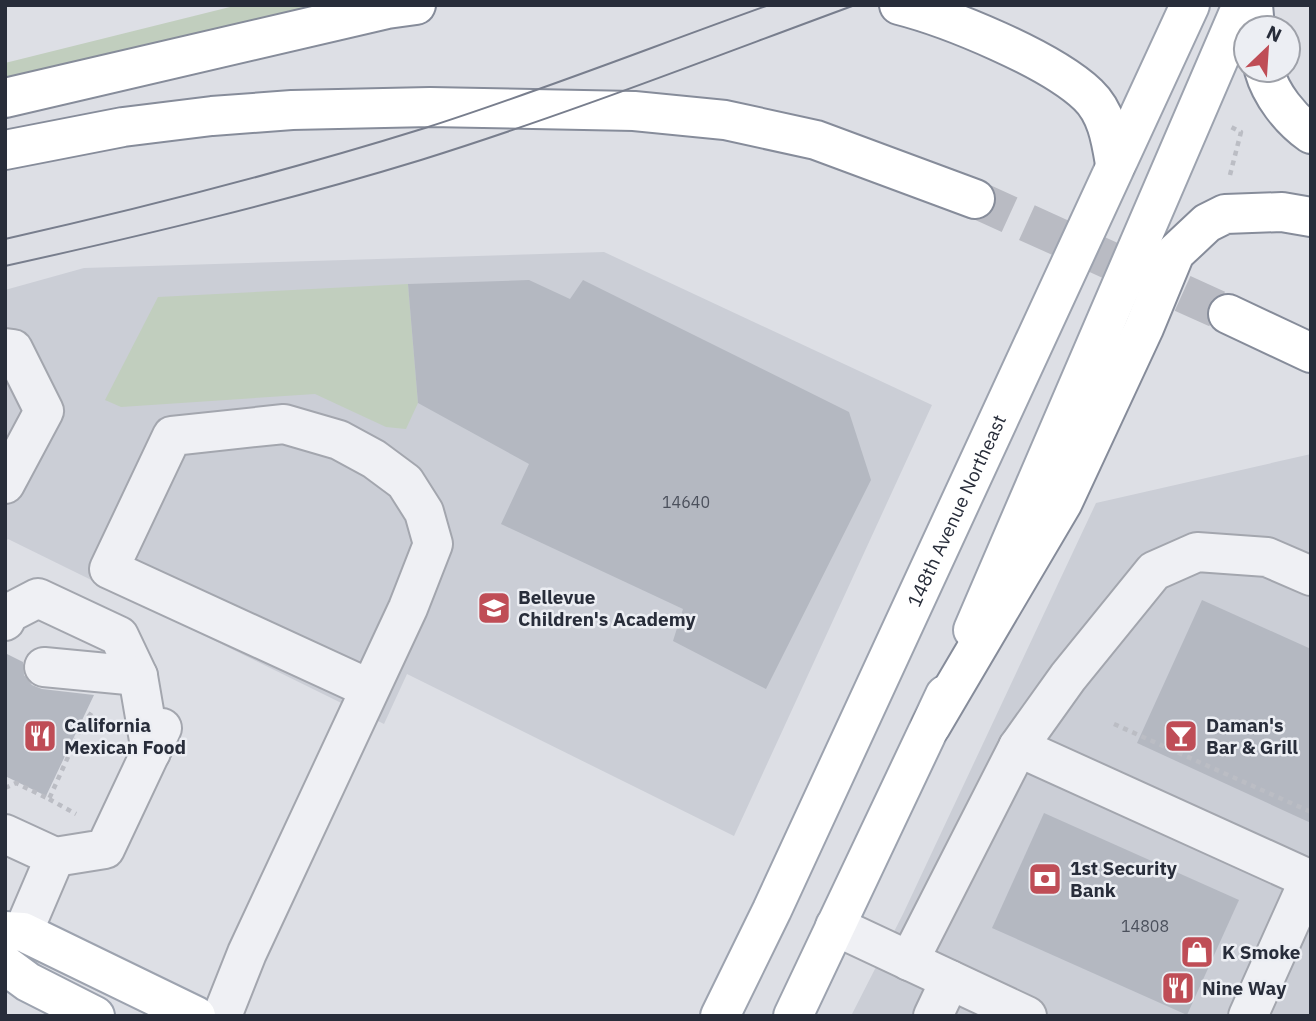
<svg xmlns="http://www.w3.org/2000/svg" width="1316" height="1021" viewBox="0 0 1316 1021" font-family="'IBM Plex Sans',sans-serif">
  <rect width="100%" height="100%" fill="#dddfe5"/>
  <!-- built -->
  <g fill="#cbced6">
    <polygon points="604,252 932,405 734,836 407,674 384,724 8,539 5,542 5,290 84,268"/>
    <polygon points="1311,454 1311,1016 851,1016 903,914 1096,503"/>
  </g>
  <!-- green -->
  <g fill="#c1cebe">
    <polygon points="238,5 341,5 5,84 5,63"/>
    <polygon points="408,284 418,403 406,429 386,427 315,394 121,407 105,400 158,297"/>
  </g>
  <!-- building -->
  <g fill="#b4b8c1">
    <polygon points="529,280 570,299 583,280 849,412 871,480 766,689 673,641 683,609 501,524 529,464 418,403 408,284"/>
    <polygon points="1202,600 1311,649 1311,823 1137,743"/>
    <polygon points="5,653 23,662 24,675 32,685 42,689 94,695 46,796 5,776"/>
    <polygon points="1044,813 1239,900 1187,1015 992,928"/>
  </g>
  <g fill="none" stroke-linecap="round" stroke-linejoin="round">
    <!-- highway-tunnel -->
    <polyline stroke="#b9bbc3" stroke-width="38" stroke-dasharray="38 19" stroke-linecap="butt" points="975,199 1228,314"/>
    <defs>
      <g id="minor">
        <polyline points="5,348 13,349 44,411 5,484"/>
        <polyline points="5,621 9,613 38,598 119,636 138,676 151,752"/>
        <polyline points="44,667 138,676"/>
        <polyline points="1018,747 1311,880"/>
        <polyline points="5,834 55,857 105,849 162,728"/>
        <polyline points="835,926 1027,1016"/>
        <polyline points="23,932 55,857"/>
        <polyline points="909,961 1018,747 1068,677 1154,571 1197,552 1267,557 1311,576"/>
        <polyline points="222,1016 247,953 408,608 433,544 424,512 405,482 374,459 339,440 284,424 172,436 109,569 370,689"/>
        <polyline points="933,1016 950,980"/>
        <polyline points="1248,1016 1309,880"/>
      </g>
      <g id="major">
        <polyline points="973,630 1242,5"/>
        <polyline points="5,931 23,932 196,1016"/>
        <polyline points="5,965 28,982 95,1016"/>
        <path id="s1" d="M720 1016 772 910 1190 5"/>
        <polyline points="793,1016 945,695"/>
      </g>
      <g id="highway">
        <path d="M899 5C950 18 1050 59 1088 95 1107 113 1111 140 1115 164"/>
        <polyline points="1253,5 1255,28"/>
        <path d="M1264 70C1271 95 1290 119 1311 134"/>
        <polyline points="5,98 387,9 416,5"/>
        <polyline points="5,150 123,127 212,116 292,110 430,107 634,111 725,120 816,140 975,199"/>
        <polyline points="1228,314 1311,353"/>
        <polyline points="931,726 1063,502 1144,328 1175,253 1207,223 1225,214 1282,212 1311,217"/>
      </g>
    </defs>
    <!-- minor casing -->
    <use href="#minor" stroke="#a3a6ae" stroke-width="42"/>
    <!-- major casing -->
    <use href="#major" stroke="#9da3af" stroke-width="42"/>
    <!-- highway casing -->
    <use href="#highway" stroke="#868c9a" stroke-width="42"/>
    <!-- path -->
    <g stroke="#bbbdc4" stroke-width="4.5" stroke-dasharray="5 5" stroke-linecap="butt">
      <polyline points="1230,175 1241,132 1231,127"/>
      <polyline points="90,719 108,727"/>
      <polyline points="1114,724 1311,812"/>
      <polyline points="5,788 16,783 49,799 82,726 94,709"/>
      <polyline points="49,799 76,814"/>
    </g>
    <!-- minor -->
    <use href="#minor" stroke="#eff0f4" stroke-width="38"/>
    <!-- major -->
    <use href="#major" stroke="#fff" stroke-width="38"/>
    <!-- highway -->
    <use href="#highway" stroke="#fff" stroke-width="38"/>
    <!-- tram -->
    <g stroke="#787e8d" stroke-width="2">
      <path d="M5 239C147 207 287 171 425 128 541 91 654 46 769 5"/>
      <path d="M5 266C145 235 284 202 421 160 568 114 711 58 855 5"/>
    </g>
  </g>
  <!-- icons -->
  <defs>
    <symbol id="school-square" viewBox="-11 -11 22 22"><rect x="-9" y="-9" width="18" height="18" rx="4" fill="#bf4d56" stroke="#eceef3"/><path d="M0-5L7-2L0 1L-7-2ZM-4 1L0 2.5L4 1V4Q0 6-4 4Z" fill="#fff"/></symbol>
    <symbol id="restaurant-square" viewBox="-11 -11 22 22"><rect x="-9" y="-9" width="18" height="18" rx="4" fill="#bf4d56" stroke="#eceef3"/><path d="M-5-6h1v4h1v-4h1v4h1v-4h1v5L-1.5 .5V6h-2V.5L-5-1ZM5-6V6H3V1.5H1.5Q1.5-4 5-6Z" fill="#fff"/></symbol>
    <symbol id="bar-square" viewBox="-11 -11 22 22"><rect x="-9" y="-9" width="18" height="18" rx="4" fill="#bf4d56" stroke="#eceef3"/><path d="M-6-5H6L.8 .8V4.5H3.5V6h-7V4.5H-.8V.8Z" fill="#fff"/></symbol>
    <symbol id="bank-square" viewBox="-11 -11 22 22"><rect x="-9" y="-9" width="18" height="18" rx="4" fill="#bf4d56" stroke="#eceef3"/><path d="M-6-4H6V4H-6ZM0-2.3a2.3 2.3 0 1 0 0 4.6a2.3 2.3 0 1 0 0-4.6Z" fill="#fff"/></symbol>
    <symbol id="shop-square" viewBox="-11 -11 22 22"><rect x="-9" y="-9" width="18" height="18" rx="4" fill="#bf4d56" stroke="#eceef3"/><path d="M-5-2.5h2.3a2.7 3.5 0 0 1 5.4 0H5L5.5 6h-11ZM-1.5-2.5h3a1.5 2.3 0 0 0-3 0Z" fill="#fff"/></symbol>
  </defs>
  <g fill-rule="evenodd">
    <use href="#school-square" x="475" y="589" width="38" height="38"/>
    <use href="#restaurant-square" x="21" y="717" width="38" height="38"/>
    <use href="#bar-square" x="1162" y="717" width="38" height="38"/>
    <use href="#bank-square" x="1026" y="860" width="38" height="38"/>
    <use href="#shop-square" x="1178" y="933" width="38" height="38"/>
    <use href="#restaurant-square" x="1159" y="969" width="38" height="38"/>
  </g>
  <g text-anchor="middle" stroke-width="5" stroke-linejoin="round" paint-order="stroke">
    <!-- number labels -->
    <g font-size="16" fill="#4b505c">
      <text x="686" y="508">14640</text>
      <text x="1145" y="932">14808</text>
    </g>
    <!-- street labels -->
    <g font-size="19" fill="#282d3a" stroke="#eceef3">
      <text dy="7" stroke="none"><textPath href="#s1" startOffset="558">148th Avenue Northeast</textPath></text>
    </g>
    <!-- poi labels -->
    <g font-size="19" font-weight="bold" fill="#282d3a" stroke="#eceef3" text-anchor="start">
      <text x="518" y="604">Bellevue<tspan x="518" dy="22">Children's Academy</tspan></text>
      <text x="64" y="732">California<tspan x="64" dy="22">Mexican Food</tspan></text>
      <text x="1206" y="732">Daman's<tspan x="1206" dy="22">Bar &amp; Grill</tspan></text>
      <text x="1070" y="875">1st Security<tspan x="1070" dy="22">Bank</tspan></text>
      <text x="1222" y="959">K Smoke</text>
      <text x="1202" y="995">Nine Way</text>
    </g>
  </g>
  <!-- border -->
  <rect width="1316" height="1021" fill="none" stroke="#282d3a" stroke-width="14"/>
  <!-- north arrow -->
  <g transform="translate(1267 49) rotate(25)"><circle r="33" fill="#eceef3" stroke="#9ea1a9" stroke-width="2"/>
  <path d="M0-5L12 26L0 18L-12 26Z" fill="#bf4d56"/>
  <text y="-10" font-size="19" font-weight="bold" text-anchor="middle" fill="#282d3a">N</text>
  </g>
</svg>
